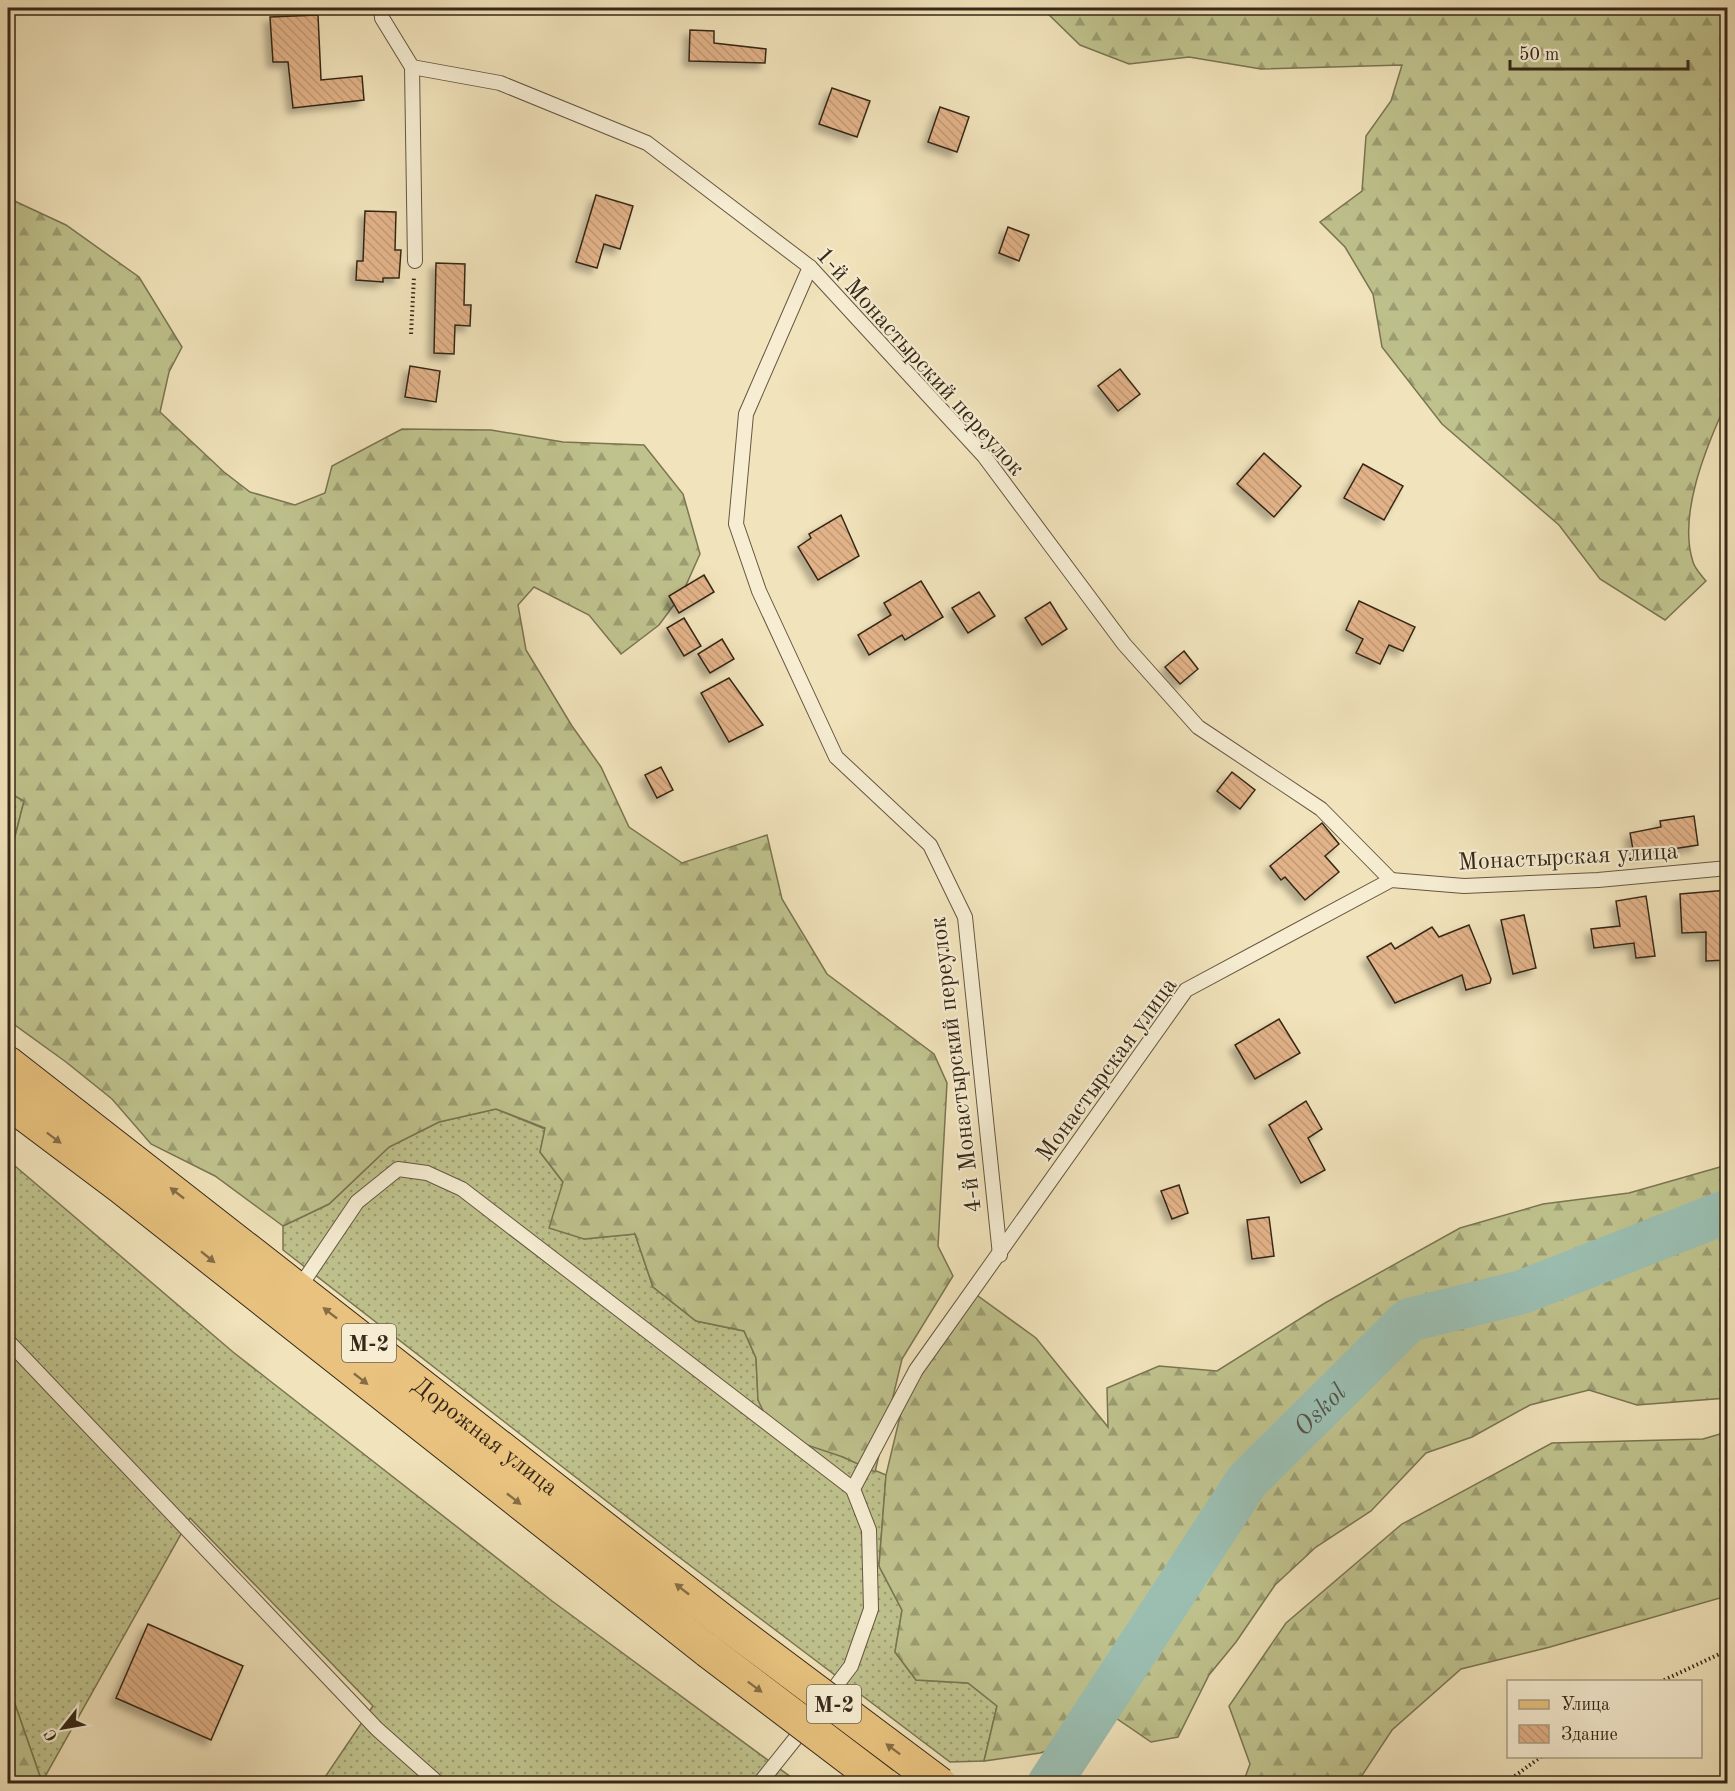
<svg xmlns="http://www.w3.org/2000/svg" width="1735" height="1791" viewBox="0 0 1735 1791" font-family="'Old Standard TT',serif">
  <defs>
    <pattern id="grass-dots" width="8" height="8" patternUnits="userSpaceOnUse" patternTransform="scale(1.5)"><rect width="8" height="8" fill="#bfc28d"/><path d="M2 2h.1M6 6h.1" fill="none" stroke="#9c9e72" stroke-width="1.8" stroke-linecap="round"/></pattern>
    <pattern id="forest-firs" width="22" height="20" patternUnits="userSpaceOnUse" patternTransform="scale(1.5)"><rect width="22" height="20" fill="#bfc28d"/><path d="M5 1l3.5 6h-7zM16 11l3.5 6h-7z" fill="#9c9e72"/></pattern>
    <pattern id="building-back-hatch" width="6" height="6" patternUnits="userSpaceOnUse" patternTransform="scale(1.5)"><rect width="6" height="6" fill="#e2b288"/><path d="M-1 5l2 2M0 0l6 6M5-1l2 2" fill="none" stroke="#c29975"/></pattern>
    <filter id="shadow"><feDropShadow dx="-5.5" dy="5.5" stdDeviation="3" flood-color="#0004"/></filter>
  </defs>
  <rect width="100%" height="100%" fill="#f1e3bb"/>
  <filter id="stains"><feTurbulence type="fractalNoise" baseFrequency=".00333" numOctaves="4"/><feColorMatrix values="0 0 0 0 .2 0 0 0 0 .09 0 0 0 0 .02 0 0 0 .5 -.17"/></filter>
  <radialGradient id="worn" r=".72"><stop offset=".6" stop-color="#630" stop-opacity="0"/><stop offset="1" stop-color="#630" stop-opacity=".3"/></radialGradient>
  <!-- grass -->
  <g fill="url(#grass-dots)" stroke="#7a7552" stroke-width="1.5">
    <polygon points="8,792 24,801 8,864"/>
    <polygon points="496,1109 545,1129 540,1152 563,1182 584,1239 635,1234 653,1287 696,1321 744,1331 756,1358 758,1400 843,1457 886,1475 879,1566 902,1610 895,1652 916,1680 968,1683 997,1706 984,1761 950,1762 667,1548 283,1250 283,1226 329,1204 389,1147 439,1122"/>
    <polygon points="8,1160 233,1352 552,1601 799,1783 321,1783 373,1706 190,1518 42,1782 8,1684"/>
  </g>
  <!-- forest -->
  <g fill="url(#forest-firs)" stroke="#7a7552" stroke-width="1.5">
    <path d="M1042 8H1727V408H1724C1705 450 1678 516 1693 562 1695 569 1702 576 1706 581L1665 620 1600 579 1559 525 1442 424 1382 347 1373 294 1345 247 1320 222 1362 191 1366 136 1391 101 1402 65 1261 69 1189 57 1129 64 1080 45Z"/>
    <polygon points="8,198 66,225 139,277 182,347 169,372 160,412 224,472 250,492 295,505 325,493 332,466 402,429 491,430 563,442 644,445 683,494 700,554 682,594 659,625 621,654 589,615 534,587 518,605 526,650 572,726 601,767 629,827 682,863 767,835 782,899 827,974 934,1054 947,1083 938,1246 953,1276 902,1359 875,1472 843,1457 774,1434 758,1400 756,1358 744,1331 696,1321 653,1287 635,1234 584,1239 549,1228 563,1182 540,1152 545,1128 496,1109 439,1122 389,1147 329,1204 283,1226 215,1176 151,1144 112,1099 66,1062 8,1020 8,864 24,801 8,792"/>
    <polygon points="1727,1165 1727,1202 1519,1283 1403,1314 1241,1476 1070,1744 1040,1753 984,1761 997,1706 968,1683 916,1680 895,1652 902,1610 879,1566 886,1475 912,1366 967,1288 1036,1338 1108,1427 1107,1388 1159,1366 1217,1371 1325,1303 1460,1228 1543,1204 1629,1193"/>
    <polygon points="1727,1225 1727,1398 1637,1405 1589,1390 1530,1405 1472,1437 1426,1453 1371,1511 1316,1547 1275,1585 1236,1642 1209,1675 1178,1737 1151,1742 1113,1716 1268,1479 1417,1332 1520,1306 1716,1227"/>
    <polygon points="1727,1432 1727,1596 1550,1647 1461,1669 1392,1730 1357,1783 1243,1783 1250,1764 1229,1706 1286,1623 1402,1524 1552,1443 1703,1439"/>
    <polygon points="8,1684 42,1782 44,1783 8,1783"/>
  </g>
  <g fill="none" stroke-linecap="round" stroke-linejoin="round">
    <!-- river -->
    <path stroke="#9bbeb1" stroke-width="44" id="s1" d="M1049 1784 1247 1481 1409 1320 1522 1292 1728 1211"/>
  </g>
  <!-- building -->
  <g fill="url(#building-back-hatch)" stroke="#362818" stroke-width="1.5" filter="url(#shadow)">
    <polygon points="318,15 321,80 362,76 364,100 293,108 288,62 273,62 270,17"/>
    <polygon points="690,30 714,31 714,43 766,49 765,63 689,61"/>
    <polygon points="832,88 870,101 857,137 819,124"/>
    <polygon points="940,107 969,117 957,152 928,142"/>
    <polygon points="596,195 633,206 620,249 604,244 597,268 576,262"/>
    <polygon points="365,211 396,212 395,250 401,250 399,278 383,278 383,282 356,280 357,261 363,261"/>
    <polygon points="1008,227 1029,235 1019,261 999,253"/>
    <polygon points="436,263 465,264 464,305 471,305 470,326 455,325 454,354 434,353"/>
    <polygon points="410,366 440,371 436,402 405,397"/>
    <polygon points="1120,369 1140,394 1118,411 1098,386"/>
    <polygon points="1264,453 1301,486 1274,517 1237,484"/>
    <polygon points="1363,464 1403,486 1384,520 1344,498"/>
    <polygon points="841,515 859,556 818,580 798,547 811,538 809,534"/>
    <polygon points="704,575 714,592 679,613 669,596"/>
    <polygon points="921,581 943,617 905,640 902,635 869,655 858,635 891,615 884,603"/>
    <polygon points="979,592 995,616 968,633 952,608"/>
    <polygon points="1359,601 1415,627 1403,651 1389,645 1380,664 1356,653 1363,639 1346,630"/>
    <polygon points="1050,602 1067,629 1042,645 1025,618"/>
    <polygon points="684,618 701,646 684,656 667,628"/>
    <polygon points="722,639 734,659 710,673 698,654"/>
    <polygon points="1184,651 1198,669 1180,684 1165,667"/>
    <polygon points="729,678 763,725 729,742 701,693"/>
    <polygon points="661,767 673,790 657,798 645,775"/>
    <polygon points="1232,772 1255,790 1240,809 1217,791"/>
    <polygon points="1694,816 1698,845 1634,855 1630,833 1661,827 1660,821"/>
    <polygon points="1322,823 1339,844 1325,856 1339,872 1305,900 1285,877 1281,880 1270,866"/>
    <polygon points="1728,890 1728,960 1706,961 1706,932 1682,933 1680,894"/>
    <polygon points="1646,896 1655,956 1636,958 1634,943 1594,948 1591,929 1620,926 1616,901"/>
    <polygon points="1524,915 1536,968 1513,974 1501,920"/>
    <polygon points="1469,925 1491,979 1490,983 1466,990 1462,975 1395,1003 1367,957 1391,943 1395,949 1432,927 1439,937"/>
    <polygon points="1279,1019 1300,1053 1255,1079 1235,1045"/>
    <polygon points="1306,1101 1322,1129 1308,1138 1325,1170 1301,1183 1269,1125"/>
    <polygon points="1179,1185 1188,1213 1172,1219 1161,1191"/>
    <polygon points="1269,1217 1274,1256 1252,1259 1247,1220"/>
    <polygon points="148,1624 243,1666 211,1740 116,1698"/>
  </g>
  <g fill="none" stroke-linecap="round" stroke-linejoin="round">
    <defs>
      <g id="lane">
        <polyline points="381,8 382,18 412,67 415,261"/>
        <polyline points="412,67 500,83 647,143 810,267 984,456 1124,644 1198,727 1321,809 1391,880"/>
        <polyline points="810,267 746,414 736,524 759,591 836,757 930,845 965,917 1000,1255"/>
        <polyline points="299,1288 357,1202 398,1169 427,1173 462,1189 853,1489"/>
        <polyline points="8,1341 377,1729 439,1784"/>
        <polyline points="826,1699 851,1666 871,1609 869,1530 853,1489 916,1370 1186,990 1391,880 1464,886 1598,880 1728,868"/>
        <polyline points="759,1784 807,1724"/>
      </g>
      <g id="primary">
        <path id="s2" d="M8 1063 728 1625"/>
        <polyline points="8,1102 121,1187 708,1651"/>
      </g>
    </defs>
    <!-- lane casing -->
    <use href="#lane" stroke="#655741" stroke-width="16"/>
    <!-- primary casing -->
    <use href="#primary" stroke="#362818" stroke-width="35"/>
    <!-- path -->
    <g stroke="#362818" stroke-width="4" stroke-dasharray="1.5 3" stroke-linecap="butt">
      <polyline points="411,334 414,277"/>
      <polyline points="1660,1682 1728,1650"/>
      <polyline points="1504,1784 1542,1756"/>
    </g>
    <!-- lane -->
    <use href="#lane" stroke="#f6edd3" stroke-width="14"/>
    <!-- primary -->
    <use href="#primary" stroke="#e8c27e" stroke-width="33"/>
    <defs>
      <g id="primary-bridge">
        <polyline points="728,1625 940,1784"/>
        <polyline points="708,1651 883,1784"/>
      </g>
    </defs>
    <!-- primary-bridge casing -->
    <use href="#primary-bridge" stroke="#362818" stroke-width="35" stroke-linecap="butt"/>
    <!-- primary-bridge -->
    <use href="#primary-bridge" stroke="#e8c27e" stroke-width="33"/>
  </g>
  <!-- one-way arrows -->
  <defs><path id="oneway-solid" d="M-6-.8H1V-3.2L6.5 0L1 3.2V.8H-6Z" transform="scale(1.5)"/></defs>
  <g fill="#866d46">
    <use href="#oneway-solid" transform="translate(54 1138) rotate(37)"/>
    <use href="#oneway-solid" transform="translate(177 1193) rotate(-142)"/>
    <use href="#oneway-solid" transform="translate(208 1257) rotate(39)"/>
    <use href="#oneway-solid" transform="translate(330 1313) rotate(-142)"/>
    <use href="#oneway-solid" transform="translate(361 1379) rotate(38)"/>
    <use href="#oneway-solid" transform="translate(514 1499) rotate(38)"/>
    <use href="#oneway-solid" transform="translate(682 1589) rotate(-142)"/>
    <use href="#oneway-solid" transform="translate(755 1687) rotate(37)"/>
    <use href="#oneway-solid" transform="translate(893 1749) rotate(-143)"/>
  </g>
  <g text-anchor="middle" stroke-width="4.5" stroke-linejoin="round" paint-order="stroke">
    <!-- shield labels -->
    <g fill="#f6edd3" stroke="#706350" stroke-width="1.5">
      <rect x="342" y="1324" width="54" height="38" rx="4.5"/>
      <rect x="807" y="1685" width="54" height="38" rx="4.5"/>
    </g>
    <g font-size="22" font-weight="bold" fill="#362818">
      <text x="369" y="1351">М-2</text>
      <text x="834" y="1712">М-2</text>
    </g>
    <!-- street labels -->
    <g font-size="24" fill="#362818" stroke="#f6edd3">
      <text transform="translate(921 361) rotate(48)" y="8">1-й Монастырский переулок</text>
      <text transform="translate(1568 856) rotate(-3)" y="8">Монастырская улица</text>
      <text transform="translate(955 1065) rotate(-97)" y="8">4-й Монастырский переулок</text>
      <text transform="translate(1106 1069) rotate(-54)" y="8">Монастырская улица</text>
      <text dy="8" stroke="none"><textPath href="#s2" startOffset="606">Дорожная улица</textPath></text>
    </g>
    <!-- water labels -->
    <g font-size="26" font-style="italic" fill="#545546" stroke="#f6edd3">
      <text dy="9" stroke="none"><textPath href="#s1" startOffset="464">Oskol</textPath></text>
    </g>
  </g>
  <!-- margin -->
  <rect width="1735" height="1791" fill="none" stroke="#f1e3bb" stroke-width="30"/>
  <rect x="9" y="9" width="1717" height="1773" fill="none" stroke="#362818" stroke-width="3"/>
  <rect x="15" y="15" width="1705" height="1761" fill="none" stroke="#362818" stroke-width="1.5"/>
  <!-- legend -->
  <rect x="1507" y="1680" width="195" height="78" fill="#f6edd3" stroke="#a99e88" stroke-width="1.5"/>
  <rect x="1519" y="1700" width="30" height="9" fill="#e8c27e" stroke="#a99e88" stroke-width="1.5"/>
  <text x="1561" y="1710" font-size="18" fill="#362818">Улица</text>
  <rect x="1519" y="1725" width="30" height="18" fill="url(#building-back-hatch)" stroke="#a99e88" stroke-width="1.5"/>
  <text x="1561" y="1740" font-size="18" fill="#362818">Здание</text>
  <!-- north arrow -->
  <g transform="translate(63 1728) rotate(239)" stroke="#f6edd3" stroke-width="4.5" paint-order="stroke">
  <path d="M0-4.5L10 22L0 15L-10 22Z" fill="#362818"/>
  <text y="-9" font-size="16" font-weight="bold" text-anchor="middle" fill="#362818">С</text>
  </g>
  <!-- scale -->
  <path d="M1510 60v9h178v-9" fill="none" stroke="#362818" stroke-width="3"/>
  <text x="1519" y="60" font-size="18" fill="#362818" stroke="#f6edd3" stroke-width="4.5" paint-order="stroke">50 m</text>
  <rect width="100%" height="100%" filter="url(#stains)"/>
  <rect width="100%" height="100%" fill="url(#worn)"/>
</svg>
